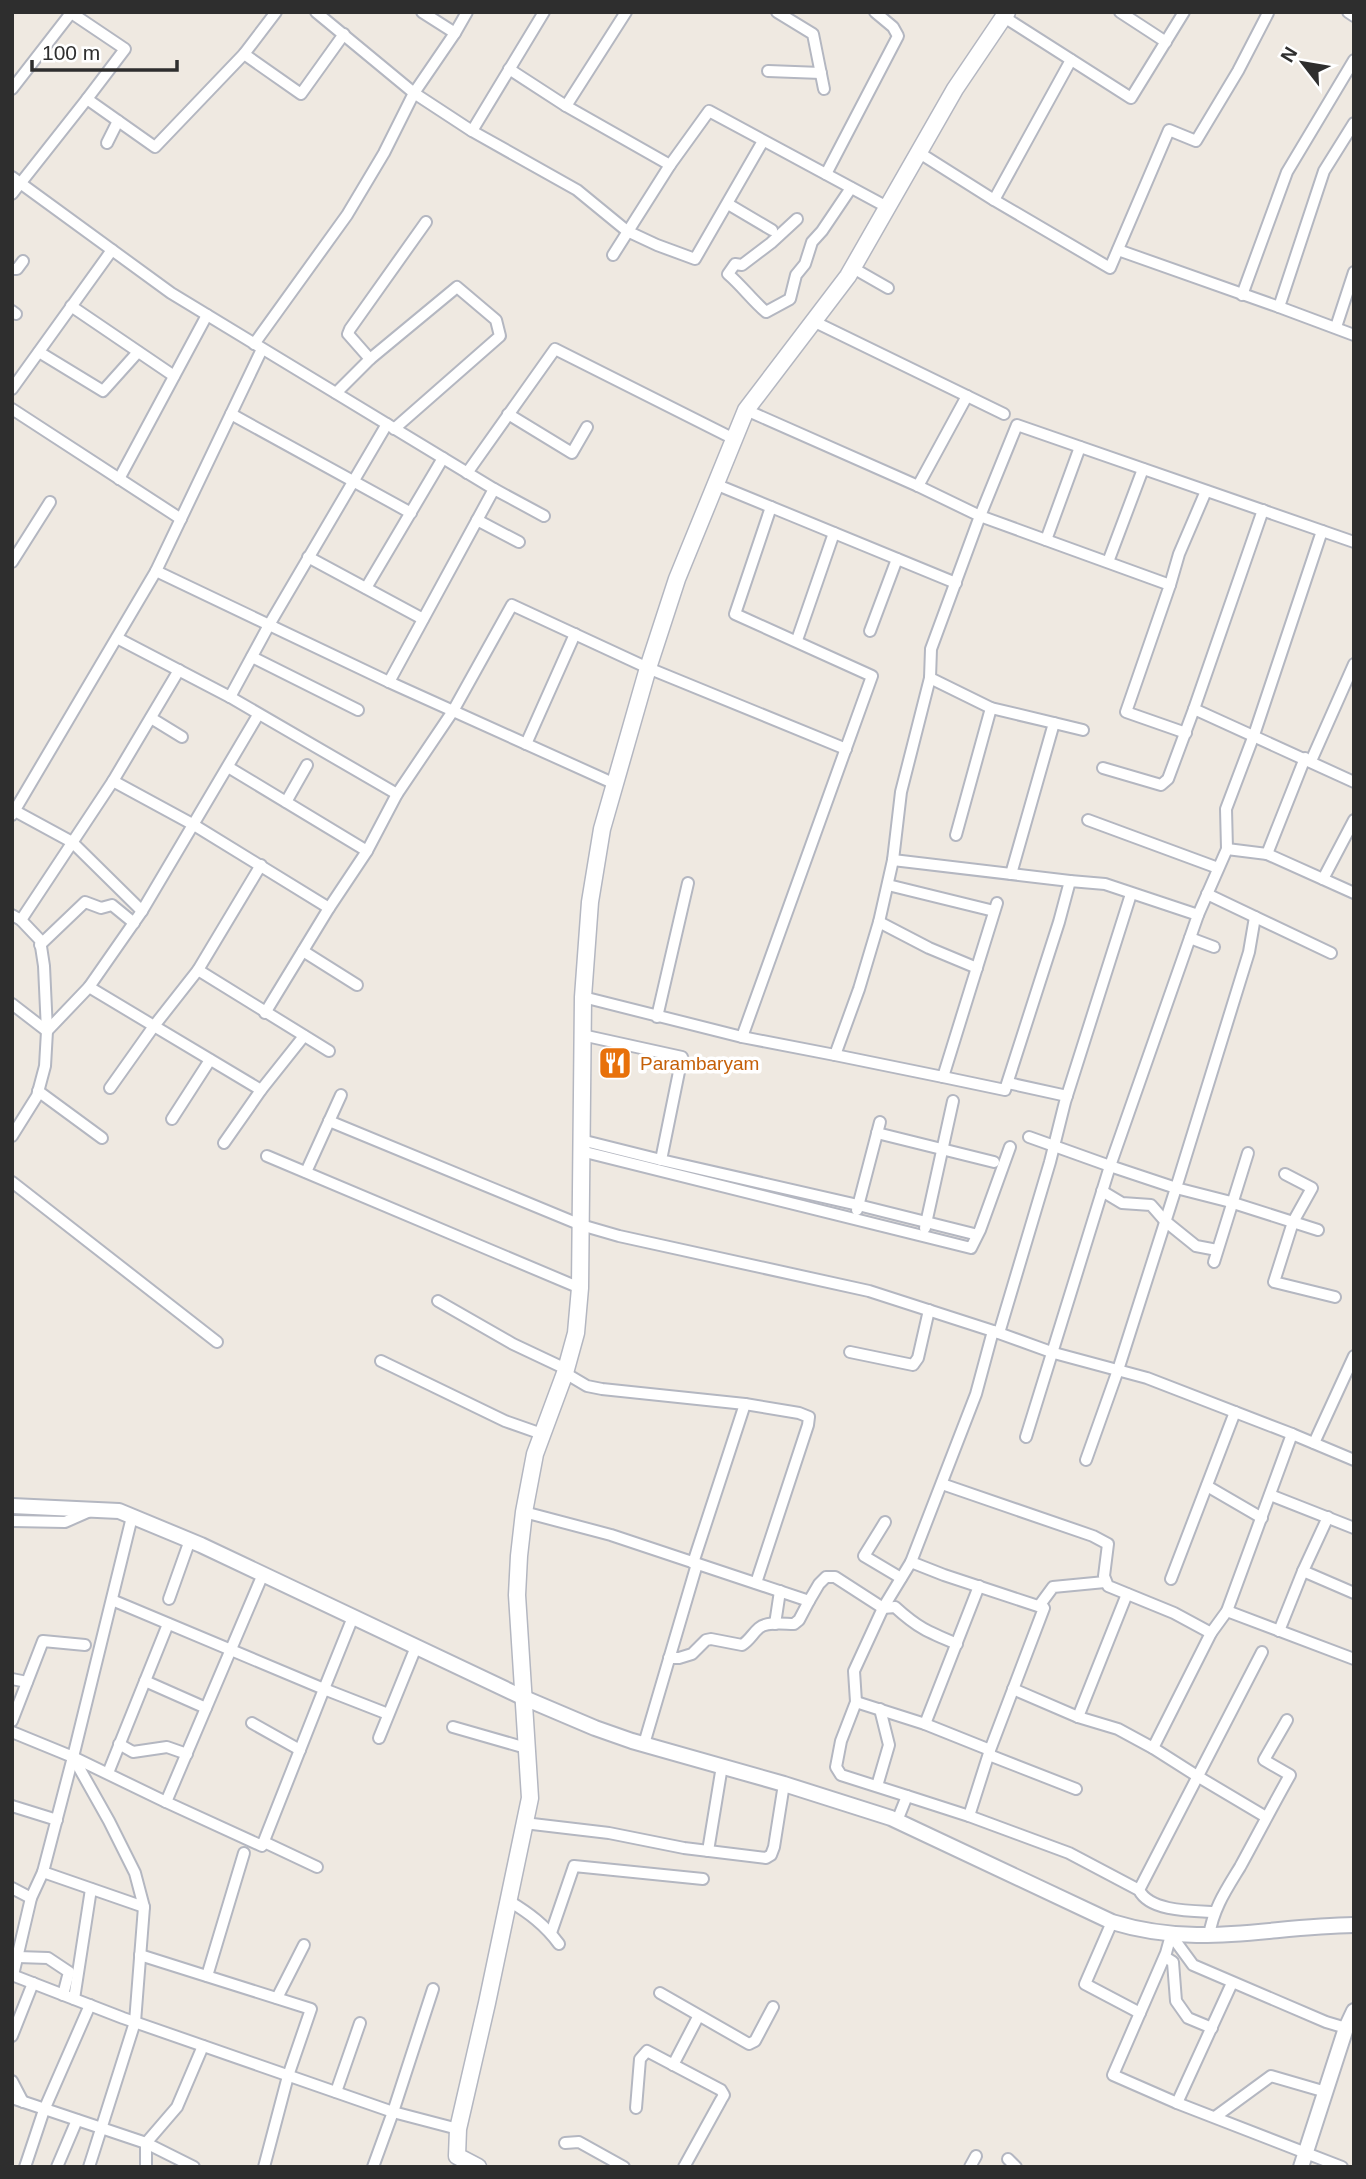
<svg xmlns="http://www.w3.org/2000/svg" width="1366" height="2179" viewBox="0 0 1366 2179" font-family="Helvetica,sans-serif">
  <rect width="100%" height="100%" fill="#efe9e1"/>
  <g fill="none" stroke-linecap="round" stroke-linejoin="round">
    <defs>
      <g id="minor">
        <polyline points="70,12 125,49 87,99"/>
        <polyline points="422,12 455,33 467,12"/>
        <polyline points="626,12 566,106 670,165 709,111 887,207"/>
        <polyline points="777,12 813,34 824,89"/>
        <polyline points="1120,12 1166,42"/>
        <polyline points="1348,12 1354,16"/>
        <polyline points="1004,17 1131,98 1184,12"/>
        <polyline points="455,33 414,93 472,131 544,12"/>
        <polyline points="244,54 301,94 344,34"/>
        <polyline points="509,69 566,106"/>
        <polyline points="768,71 821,73"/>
        <polyline points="12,89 71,13"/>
        <polyline points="1354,123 1324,171 1279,307 1354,335"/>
        <polyline points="472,131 577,190 627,231 657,245 695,259 763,141"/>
        <polyline points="107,143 118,121"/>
        <polyline points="918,152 994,200 1071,60"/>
        <polyline points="826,174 898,36 893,27 875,12"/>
        <polyline points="12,177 171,293 494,489 389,682 615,784"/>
        <polyline points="12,194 87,99 155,147 244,54 276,12"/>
        <polyline points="994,200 1110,268 1169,130 1196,141 1238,71 1268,13"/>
        <polyline points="728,204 772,230"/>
        <path d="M797 219 771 243 742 265 735 264 728 274C742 286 752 300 766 312L790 299 796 275 805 264 812 242 822 231 851 188"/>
        <polyline points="1118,250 1279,307"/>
        <polyline points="613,255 670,165"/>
        <polyline points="853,268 888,288"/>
        <polyline points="12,269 17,269 23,261"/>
        <polyline points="1242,295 1287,172 1354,60"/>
        <polyline points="71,306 174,376"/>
        <polyline points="12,311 16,314"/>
        <polyline points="815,322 1004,414"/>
        <polyline points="1336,327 1354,272"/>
        <polyline points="254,344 347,215 384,153 414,93 316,12"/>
        <polyline points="262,349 156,571 389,682"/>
        <polyline points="39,352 103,391 138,352"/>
        <polyline points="370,359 348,334 350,329 426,222"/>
        <polyline points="12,389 112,250"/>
        <polyline points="336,393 370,359 457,287 496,320 500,336 394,429"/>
        <polyline points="12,409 181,519"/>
        <polyline points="746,410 918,486 980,516 931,649 930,678 991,708 1054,723 1011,874"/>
        <polyline points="231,414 411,513"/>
        <polyline points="508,414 572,453 587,427"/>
        <polyline points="467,473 555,349 734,439"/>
        <polyline points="119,479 207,315"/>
        <polyline points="715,484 956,583"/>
        <polyline points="918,486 967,396"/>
        <polyline points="494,489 544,516"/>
        <polyline points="477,520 519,542"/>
        <polyline points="1046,540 1080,447"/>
        <polyline points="308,557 423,619"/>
        <polyline points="12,562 50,502"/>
        <polyline points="1108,562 1143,469"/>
        <polyline points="1170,585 1179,554 1206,491"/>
        <polyline points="366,588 443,458"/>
        <polyline points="870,631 897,559"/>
        <polyline points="117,638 230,697 397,794"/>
        <polyline points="797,640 834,533"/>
        <polyline points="252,657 358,710"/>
        <polyline points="230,697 269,625 387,424"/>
        <polyline points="1194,709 1354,782"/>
        <polyline points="151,718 182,737"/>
        <polyline points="1054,723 1083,730"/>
        <polyline points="1186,733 1126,712 1170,585 980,516 1017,425 1354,542"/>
        <polyline points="526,744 575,634"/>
        <polyline points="1311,761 1354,664"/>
        <polyline points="228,767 367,851"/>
        <polyline points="1103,768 1161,785 1168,779 1194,709 1263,510"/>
        <polyline points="113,781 179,670"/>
        <polyline points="286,802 307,765"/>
        <polyline points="15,811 72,842 142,911"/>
        <polyline points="12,815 156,571"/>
        <polyline points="1088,820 1218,868"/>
        <polyline points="956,835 991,708"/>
        <polyline points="1227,849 1226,809 1254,735 1322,531"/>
        <polyline points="1267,854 1354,893"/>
        <polyline points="893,860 1070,881"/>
        <polyline points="1323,879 1354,820"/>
        <polyline points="888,885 994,911"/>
        <polyline points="1207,894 1331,953"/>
        <polyline points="12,915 21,920 40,940 44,966 47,1031 45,1066 37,1096 12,1136"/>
        <polyline points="1198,915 1227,849 1267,854 1305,758"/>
        <polyline points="1255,917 1249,952 1176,1188 1227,1201 1318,1230"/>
        <polyline points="21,920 113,781 194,825 329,908"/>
        <polyline points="879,922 929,948 977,968"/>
        <polyline points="1190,938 1214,947"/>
        <polyline points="40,945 85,902 101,908 112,905 134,923"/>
        <polyline points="303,951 357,985"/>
        <polyline points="198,970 261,865"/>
        <polyline points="89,987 142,911 258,715"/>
        <polyline points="583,997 742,1037 835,1055 859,989 879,922 893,860 901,792 930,678"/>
        <polyline points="12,1004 47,1031 89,987 154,1026 198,970 329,1051"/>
        <polyline points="265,1013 329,908 367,851 397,794 453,711 512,605 648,668 846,749"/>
        <polyline points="657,1017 688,883"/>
        <polyline points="582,1035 682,1057 661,1160 858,1205 974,1234"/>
        <polyline points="742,1037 872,676 735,614 771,507"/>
        <polyline points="835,1055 943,1077 997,903"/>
        <polyline points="943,1077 1005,1090 1059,922 1070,881 1105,884 1198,915 1110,1166 1029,1137"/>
        <polyline points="1008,1083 1067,1096"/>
        <polyline points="110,1088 154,1026 261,1090"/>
        <polyline points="38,1091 102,1138"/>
        <polyline points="172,1119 210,1060"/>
        <polyline points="329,1121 581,1225 619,1236 869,1291 993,1331 1054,1353 1147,1378 1292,1434 1354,1460"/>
        <polyline points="877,1133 994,1162"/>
        <polyline points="581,1140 661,1160"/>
        <polyline points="224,1143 261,1090 304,1036"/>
        <polyline points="581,1151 971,1248 980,1230 1010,1147"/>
        <polyline points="267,1156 580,1288"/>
        <polyline points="306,1172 341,1095"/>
        <polyline points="1285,1174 1312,1188 1293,1222 1274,1282 1335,1297"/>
        <polyline points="12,1182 217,1342"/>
        <polyline points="1102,1191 1122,1203 1151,1205 1165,1221 1196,1246 1217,1250"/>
        <polyline points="857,1210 880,1122"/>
        <polyline points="925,1228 953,1101"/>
        <polyline points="1214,1262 1248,1153"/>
        <polyline points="438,1301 513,1344 566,1369"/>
        <polyline points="999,1333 1050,1162 1065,1102 1131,894"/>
        <polyline points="850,1352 913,1365 918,1358 929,1310"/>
        <polyline points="381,1361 505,1421 542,1434"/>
        <polyline points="565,1373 587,1386 602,1389 745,1404 799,1413 809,1417 808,1425 756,1583"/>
        <polyline points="1026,1437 1110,1166 1176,1188 1118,1370 1086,1460"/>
        <polyline points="1314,1443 1354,1356"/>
        <polyline points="942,1484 1093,1536 1108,1544 1104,1576 1108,1586 1174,1613 1211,1633"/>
        <polyline points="1207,1486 1262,1518"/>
        <polyline points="1270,1495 1354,1528"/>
        <path d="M524 1512 611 1535 809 1601 819 1584 826 1577H835L883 1608 895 1607C918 1628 928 1632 957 1644"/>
        <polyline points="1328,1517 1303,1571 1354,1593"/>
        <polyline points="12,1521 65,1522 90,1511"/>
        <polyline points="885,1522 864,1556 901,1578"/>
        <polyline points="693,1563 745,1404"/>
        <polyline points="1171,1579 1235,1412"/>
        <polyline points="169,1599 190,1540"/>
        <polyline points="112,1600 324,1689 353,1617"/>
        <polyline points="1039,1606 1053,1587 1105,1582"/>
        <polyline points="1227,1611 1354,1659"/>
        <polyline points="775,1624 780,1591"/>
        <polyline points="1279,1631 1303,1571"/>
        <path d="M669 1658H679L692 1654 706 1640 711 1639 742 1645C750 1640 752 1634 759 1628 767 1621 784 1624 794 1624L799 1620 809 1601"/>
        <polyline points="12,1679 27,1682"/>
        <polyline points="145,1681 206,1708"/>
        <polyline points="1013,1689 1078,1717 1118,1729 1153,1748 1197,1776 1266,1817"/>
        <polyline points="856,1702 925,1724 990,1750"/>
        <polyline points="1078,1717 1127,1594"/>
        <polyline points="12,1721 43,1641 85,1645"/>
        <polyline points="252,1723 300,1750"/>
        <polyline points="925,1724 979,1586"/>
        <polyline points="453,1727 526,1748"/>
        <polyline points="12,1732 73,1757 132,1517"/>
        <polyline points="379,1738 416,1647"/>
        <polyline points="119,1744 133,1752 167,1747 187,1754"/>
        <polyline points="644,1744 697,1564"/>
        <polyline points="1153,1748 1211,1633 1227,1611 1292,1434"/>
        <polyline points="989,1755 1076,1789"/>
        <polyline points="73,1757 109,1821 135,1873 144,1907 135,2022 89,2167"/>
        <polyline points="73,1757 166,1802 263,1574"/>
        <polyline points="73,1757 43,1872 144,1907"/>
        <polyline points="108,1773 168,1624"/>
        <polyline points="877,1786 889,1745 880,1709"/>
        <polyline points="907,1796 841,1775 836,1767 841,1741 856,1702 854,1671 883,1608 911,1562"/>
        <polyline points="166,1802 262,1846 324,1689 388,1714"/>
        <polyline points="12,1806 57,1820"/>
        <path d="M969 1816 1069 1853 1139 1890C1150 1912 1193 1911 1214 1912"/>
        <polyline points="897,1821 907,1796 969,1816 990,1750 1044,1608 944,1575 911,1562 976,1394 993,1331"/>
        <polyline points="524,1823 609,1833 684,1848 766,1858 771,1855 774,1847 784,1784"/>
        <polyline points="264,1842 317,1867"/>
        <polyline points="708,1851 722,1766"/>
        <polyline points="12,1888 31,1898"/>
        <polyline points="1139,1890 1262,1652"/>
        <path d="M509 1901C529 1913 545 1925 559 1944"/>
        <polyline points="1112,1922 1085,1984 1140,2013"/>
        <polyline points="551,1933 574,1866 703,1879"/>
        <polyline points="1171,1935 1166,1953 1113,2075 1177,2103 1342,2167"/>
        <polyline points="1171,1935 1193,1965 1326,2022 1346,2028"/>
        <path d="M1209 1936C1213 1909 1226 1890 1240 1867 1257 1836 1273 1805 1290 1775L1264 1760 1287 1720"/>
        <polyline points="140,1955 311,2009 288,2076 264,2167"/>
        <polyline points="18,1957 48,1958 69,1972 63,1995"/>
        <polyline points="1165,1957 1173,1962 1176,2001 1188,2018 1212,2028"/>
        <polyline points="12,1975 123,2018 393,2112 458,2129"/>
        <polyline points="13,1975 31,1898 43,1872"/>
        <polyline points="207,1976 244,1853"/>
        <polyline points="660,1993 749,2044 755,2041 773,2007"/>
        <polyline points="277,1998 304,1945"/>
        <polyline points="74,1999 91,1889"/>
        <polyline points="12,2036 33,1983"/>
        <polyline points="673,2065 698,2017"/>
        <polyline points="12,2081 23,2102"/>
        <polyline points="336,2092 360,2023"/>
        <polyline points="12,2098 146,2143 194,2167"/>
        <polyline points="1177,2103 1232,1983"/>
        <polyline points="636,2108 640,2059 647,2051 721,2090 724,2095 721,2100 684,2167"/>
        <polyline points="1215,2117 1271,2076 1326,2092"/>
        <polyline points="565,2143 579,2142 624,2167"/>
        <polyline points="1008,2159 1016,2167"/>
        <polyline points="25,2167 44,2110 90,2005"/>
        <polyline points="57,2167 77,2120"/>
        <polyline points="146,2167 146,2143 177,2107 203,2046"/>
        <polyline points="373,2167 393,2112 433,1989"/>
        <polyline points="970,2167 976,2156"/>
      </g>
      <g id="tertiary">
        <path d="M12 1506 119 1511 201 1545 522 1697 595 1728 632 1741 784 1784 891 1818 1112 1922C1200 1949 1267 1926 1354 1925"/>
        <polyline points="1301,2167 1346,2028 1354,2011"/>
      </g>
      <polyline id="secondary" points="478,2167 457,2156 458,2129 487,2003 530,1798 517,1595 519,1556 524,1512 535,1454 565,1373 576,1333 580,1288 583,997 590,902 602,829 648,668 677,579 746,410 848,276 955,89 1007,12"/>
    </defs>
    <!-- minor casing -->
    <use href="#minor" stroke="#b4b7c1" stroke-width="14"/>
    <!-- tertiary casing -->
    <use href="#tertiary" stroke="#b4b7c1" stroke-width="18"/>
    <!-- secondary casing -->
    <use href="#secondary" stroke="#b4b7c1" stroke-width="19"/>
    <!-- minor -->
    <use href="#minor" stroke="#fff" stroke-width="10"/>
    <!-- tertiary -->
    <use href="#tertiary" stroke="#fff" stroke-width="14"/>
    <!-- secondary -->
    <use href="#secondary" stroke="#fff" stroke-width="16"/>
  </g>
  <!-- icons -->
  <defs>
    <symbol id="restaurant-square" viewBox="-11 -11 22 22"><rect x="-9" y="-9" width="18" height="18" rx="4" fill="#e8710a" stroke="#fff"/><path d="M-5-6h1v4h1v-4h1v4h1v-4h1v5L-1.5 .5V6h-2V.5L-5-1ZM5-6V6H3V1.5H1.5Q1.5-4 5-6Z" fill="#fff"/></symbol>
  </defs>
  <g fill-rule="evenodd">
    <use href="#restaurant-square" x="596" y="1044" width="38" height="38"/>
  </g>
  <g text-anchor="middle" stroke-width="7" stroke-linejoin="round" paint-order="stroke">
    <!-- food labels -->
    <g font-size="19" fill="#c56008" stroke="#fff" text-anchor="start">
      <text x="640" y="1070">Parambaryam</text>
    </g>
  </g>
  <!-- border -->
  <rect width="1366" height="2179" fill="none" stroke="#2e2e2e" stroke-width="28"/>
  <!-- north arrow -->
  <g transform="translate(1303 63) rotate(301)" stroke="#ffffff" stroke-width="5" paint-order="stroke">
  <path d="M0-5L12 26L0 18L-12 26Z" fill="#2e2e2e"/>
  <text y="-10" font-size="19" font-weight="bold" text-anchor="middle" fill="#2e2e2e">N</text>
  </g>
  <!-- scale -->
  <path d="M32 60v10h145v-10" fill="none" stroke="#2e2e2e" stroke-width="3.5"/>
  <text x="42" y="60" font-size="21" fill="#2e2e2e" stroke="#ffffff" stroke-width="5" paint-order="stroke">100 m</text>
</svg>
